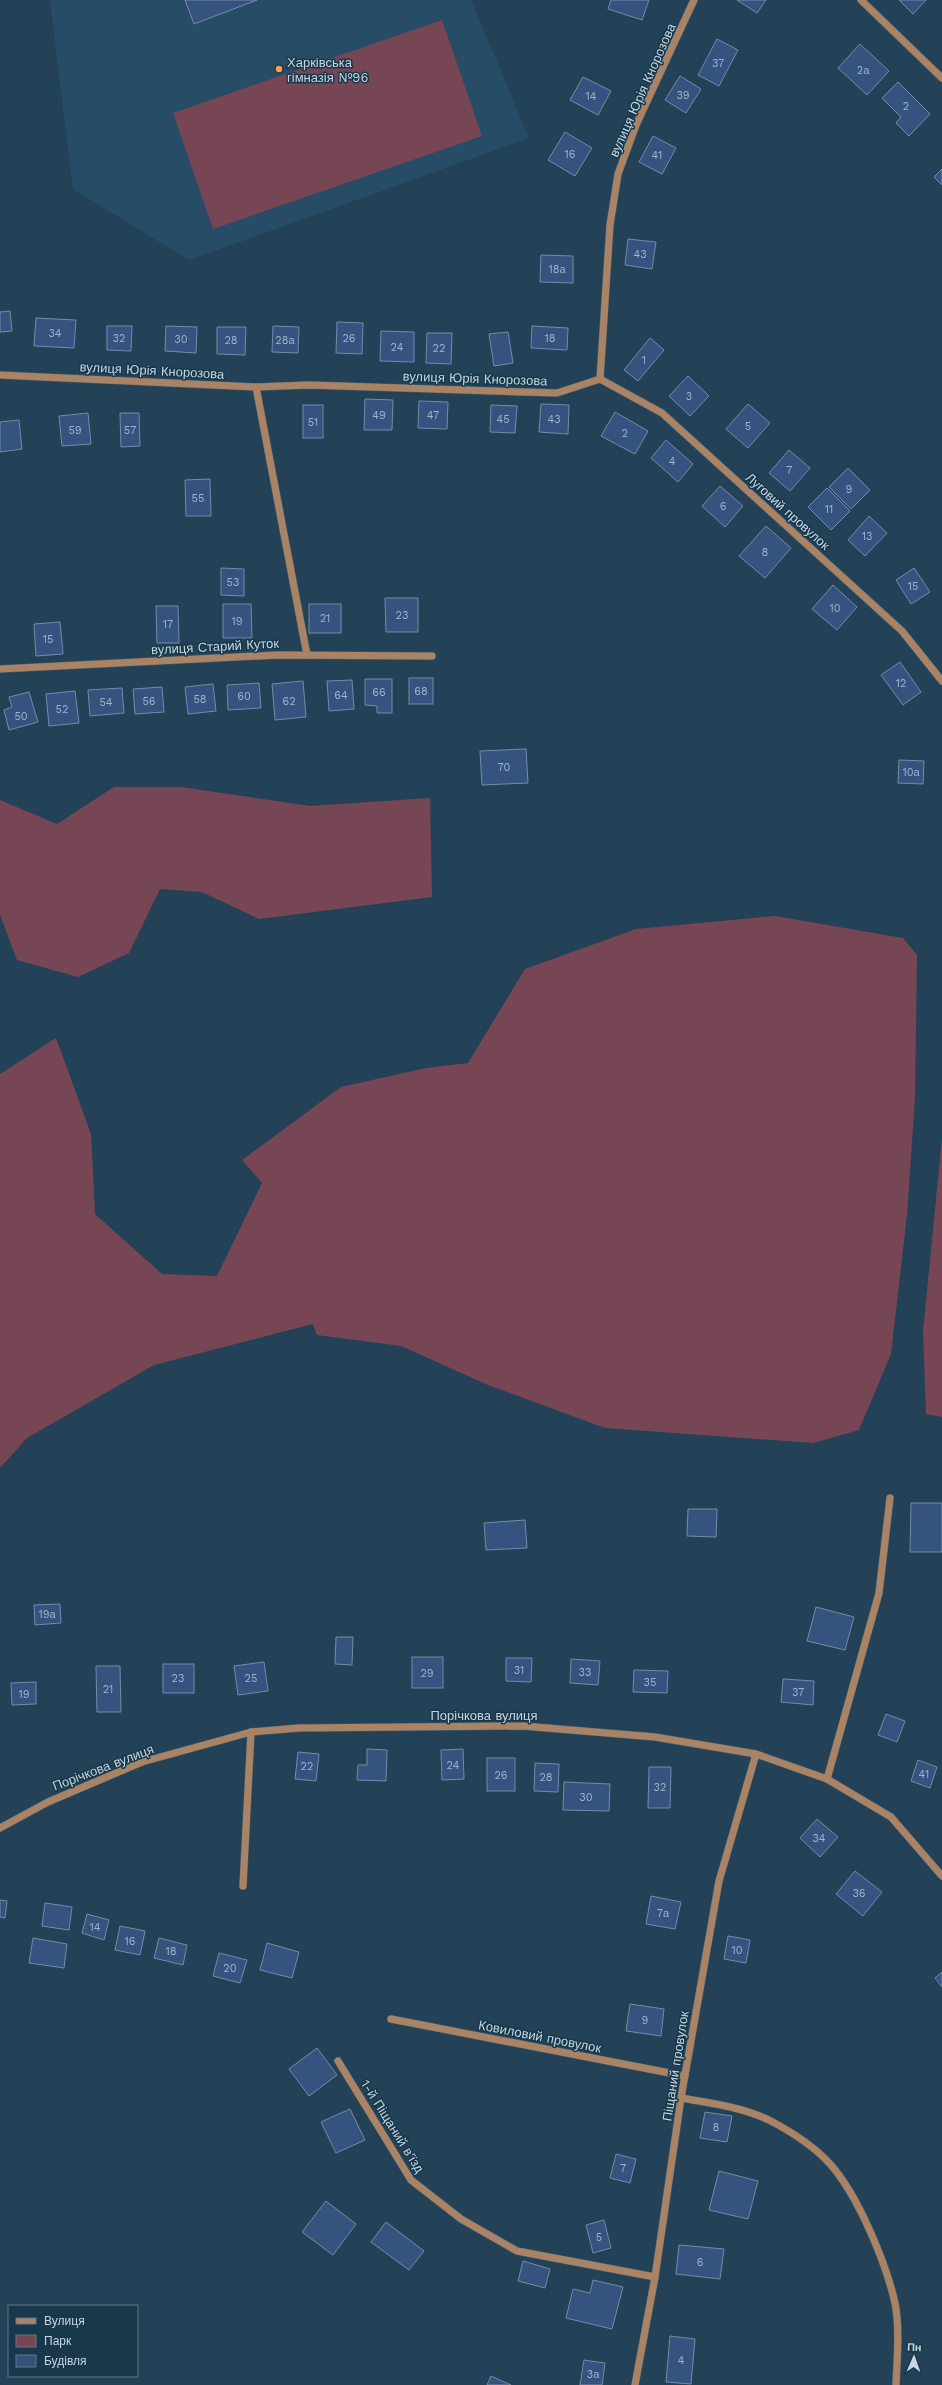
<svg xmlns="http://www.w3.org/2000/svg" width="942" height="2385" viewBox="0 0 942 2385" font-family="'Work Sans',sans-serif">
  <rect width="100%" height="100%" fill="#244257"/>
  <!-- built -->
  <polygon fill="#274d66" points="50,0 471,0 529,138 189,260 73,189"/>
  <!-- green -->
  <g fill="#764655">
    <polygon points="442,20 482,136 213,229 173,113"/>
    <polygon points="114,787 181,787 310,806 430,798 432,897 259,919 202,892 160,889 129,953 78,977 17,960 0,915 0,800 57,824"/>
    <polygon points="775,916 903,938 917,955 915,1098 907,1215 891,1354 859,1430 813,1443 605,1428 488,1385 401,1346 317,1335 313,1324 154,1365 27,1438 0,1468 0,1074 56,1038 91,1134 95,1214 162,1274 217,1276 262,1183 242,1160 341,1087 426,1068 468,1063 525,969 636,929"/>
    <polygon points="942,1139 942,1417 926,1414 923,1331"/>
  </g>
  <!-- building -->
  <g fill="#36527f" stroke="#778aa8">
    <polygon points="185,0 257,0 194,24"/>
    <polygon points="611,0 649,0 642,20 608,9"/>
    <polygon points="737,0 766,0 757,13"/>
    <polygon points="899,0 926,0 913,14"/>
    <polygon points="717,39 738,50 719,86 698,75"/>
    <polygon points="860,44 889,71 867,95 838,68"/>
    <polygon points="680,76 701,89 686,113 665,100"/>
    <polygon points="583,77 611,91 598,115 570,100"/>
    <polygon points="898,82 930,114 909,136 896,123 901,117 882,98"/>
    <polygon points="565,132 592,148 575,176 548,160"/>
    <polygon points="653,136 676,148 662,174 639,162"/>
    <polygon points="942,169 942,185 934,177"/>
    <polygon points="628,239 656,242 652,269 625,265"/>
    <polygon points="541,255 573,256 573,283 540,282"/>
    <polygon points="10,311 12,331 0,332 0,312"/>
    <polygon points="36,318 76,320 74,348 34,346"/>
    <polygon points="337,322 363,323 362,354 336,353"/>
    <polygon points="107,326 132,326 131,351 107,350"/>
    <polygon points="166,326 197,327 196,353 165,351"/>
    <polygon points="273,326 299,327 298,353 272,352"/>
    <polygon points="532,326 568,328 567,350 531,348"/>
    <polygon points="217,327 246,327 245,355 217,354"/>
    <polygon points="381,331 414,332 414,362 380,361"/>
    <polygon points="508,332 513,363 494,366 489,334"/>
    <polygon points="427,333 452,333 451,364 426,363"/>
    <polygon points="650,338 664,350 638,381 624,370"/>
    <polygon points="688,376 709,396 690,416 669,396"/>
    <polygon points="365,399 393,400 392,430 364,430"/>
    <polygon points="419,401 448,402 447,429 418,428"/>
    <polygon points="541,404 569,405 568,434 539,432"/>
    <polygon points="748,404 770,423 748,448 726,429"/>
    <rect x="303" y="405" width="20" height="33"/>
    <polygon points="491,405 517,406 515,433 490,432"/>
    <polygon points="615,412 648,431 635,454 601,436"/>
    <polygon points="88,413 91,444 62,446 59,416"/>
    <polygon points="120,413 139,413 140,446 121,447"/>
    <polygon points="19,420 22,449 0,452 0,422"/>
    <polygon points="666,440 693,464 678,482 651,458"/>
    <polygon points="789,450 810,468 790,491 769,473"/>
    <polygon points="848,468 870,490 851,509 829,487"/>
    <polygon points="210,479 211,516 186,516 185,480"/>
    <polygon points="720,486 743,506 725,527 702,506"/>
    <polygon points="827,488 850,511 831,530 808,507"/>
    <polygon points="869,516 887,533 865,556 848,540"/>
    <polygon points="766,526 791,548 765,578 739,556"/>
    <polygon points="221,568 244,569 244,596 221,595"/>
    <polygon points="914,568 930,592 911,604 896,580"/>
    <polygon points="833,585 857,607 837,630 812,609"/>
    <polygon points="385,598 418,598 418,632 386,632"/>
    <polygon points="223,604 251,604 252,638 223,638"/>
    <rect x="309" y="604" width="32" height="29"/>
    <polygon points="156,606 178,606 179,643 157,643"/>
    <polygon points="60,622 63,654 36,656 34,624"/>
    <polygon points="900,662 921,692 903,705 881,675"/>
    <rect x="409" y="678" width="24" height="26"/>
    <polygon points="365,679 392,679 392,713 377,713 377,706 365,705"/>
    <polygon points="352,680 354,709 329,711 327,681"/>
    <polygon points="303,681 306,717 275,720 272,684"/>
    <polygon points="259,683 261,708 228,710 227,685"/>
    <polygon points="213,684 216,711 188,714 185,687"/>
    <polygon points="162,687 164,712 135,714 133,689"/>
    <polygon points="122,688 124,713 90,716 88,690"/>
    <polygon points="75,691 79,723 49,726 46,694"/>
    <polygon points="29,692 38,722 9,730 4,710 12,707 9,697"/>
    <polygon points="526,749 528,783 482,785 480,751"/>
    <polygon points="899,760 924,761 923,784 898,783"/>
    <polygon points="911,1503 942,1503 942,1552 910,1552"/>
    <polygon points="688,1509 717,1509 716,1537 687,1536"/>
    <polygon points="525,1520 527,1548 486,1550 484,1523"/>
    <polygon points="60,1604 61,1623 35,1625 34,1605"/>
    <polygon points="816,1607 854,1617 845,1650 807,1641"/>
    <polygon points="336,1637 353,1637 352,1665 335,1664"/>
    <rect x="412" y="1657" width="31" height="31"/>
    <polygon points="506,1658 532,1658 531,1682 506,1681"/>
    <polygon points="571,1659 600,1661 598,1685 570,1683"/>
    <polygon points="264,1662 268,1691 238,1695 234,1666"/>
    <rect x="163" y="1664" width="31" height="29"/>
    <polygon points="96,1666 120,1666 121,1712 97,1712"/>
    <polygon points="634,1670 668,1671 667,1693 633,1692"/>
    <polygon points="783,1679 814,1681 813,1705 781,1702"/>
    <polygon points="36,1682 36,1704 12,1705 11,1683"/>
    <polygon points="886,1714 905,1721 897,1742 878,1735"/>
    <polygon points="367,1749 387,1750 386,1781 357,1780 358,1765 367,1765"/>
    <polygon points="463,1749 464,1779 442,1780 441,1750"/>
    <polygon points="298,1752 319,1754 316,1781 295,1779"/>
    <rect x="487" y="1758" width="28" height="33"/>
    <polygon points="918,1760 937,1767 930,1788 911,1781"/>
    <polygon points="535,1763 559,1764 558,1792 534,1791"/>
    <polygon points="649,1767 671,1767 670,1808 648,1808"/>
    <polygon points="564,1782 610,1784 609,1811 563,1810"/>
    <polygon points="817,1819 838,1837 820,1857 800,1838"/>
    <polygon points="855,1871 882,1892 863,1916 836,1894"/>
    <polygon points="651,1896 681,1902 675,1929 646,1924"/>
    <polygon points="0,1900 7,1901 5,1918 0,1917"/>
    <polygon points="45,1903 72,1907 69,1930 42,1926"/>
    <polygon points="87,1914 109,1920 104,1940 82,1933"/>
    <polygon points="120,1926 145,1931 140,1955 115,1950"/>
    <polygon points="728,1936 750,1940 746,1963 724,1959"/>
    <polygon points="33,1938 67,1944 64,1968 29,1963"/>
    <polygon points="159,1938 187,1945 183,1965 154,1958"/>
    <polygon points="267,1943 299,1952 292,1978 260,1970"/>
    <polygon points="219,1953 247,1960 240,1983 213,1976"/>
    <polygon points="942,1972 942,1987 935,1978"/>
    <polygon points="630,2004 664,2009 661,2036 626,2031"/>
    <polygon points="317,2048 337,2075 309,2096 289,2069"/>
    <polygon points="350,2109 365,2140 336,2153 321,2122"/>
    <polygon points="705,2112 732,2116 727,2142 700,2138"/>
    <polygon points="616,2154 636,2159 630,2183 610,2178"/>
    <polygon points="719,2171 758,2181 748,2219 709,2210"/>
    <polygon points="326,2201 356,2224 333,2255 302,2232"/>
    <polygon points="604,2220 611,2248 593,2253 586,2225"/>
    <polygon points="386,2222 424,2251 409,2270 371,2242"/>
    <polygon points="679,2245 724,2249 720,2279 676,2274"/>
    <polygon points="523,2261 550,2269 545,2288 518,2281"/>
    <polygon points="593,2280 623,2287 612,2329 566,2318 573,2289 590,2293"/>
    <polygon points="670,2336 695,2339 691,2384 666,2382"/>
    <polygon points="584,2360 605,2363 602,2385 580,2385"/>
    <polygon points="491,2376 511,2385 487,2385"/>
  </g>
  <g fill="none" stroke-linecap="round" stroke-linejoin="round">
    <defs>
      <g id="minor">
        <polyline points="861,0 942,78"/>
        <polyline points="0,375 256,387 309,385 557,393 600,379 610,225 618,174 636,125 694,0"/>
        <polyline points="600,379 662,413 902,631 942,681"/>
        <polyline points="256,387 307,655"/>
        <polyline points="0,669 277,655 432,656"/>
        <polyline points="827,1779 879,1593 890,1498"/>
        <polyline points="0,1828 48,1802 142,1762 251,1732 299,1728 523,1726 655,1737 756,1754 827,1779 891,1817 942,1876"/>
        <polyline points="243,1886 251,1732"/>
        <polyline points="391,2019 685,2076"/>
        <polyline points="338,2061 411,2180 461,2219 517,2251 655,2277"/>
        <path d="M681 2098C711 2103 741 2107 769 2120 790 2131 814 2146 830 2164 858 2195 886 2263 895 2303 900 2329 897 2359 896 2385"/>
        <polyline points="635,2385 655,2277 681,2098 719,1881 756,1754"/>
      </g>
    </defs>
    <!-- minor casing -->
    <use href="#minor" stroke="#446073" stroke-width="8"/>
    <!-- minor -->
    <use href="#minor" stroke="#aa8365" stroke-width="7"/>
  </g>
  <!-- markers -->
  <circle fill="#fa9f4e" stroke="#19384b" stroke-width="1.5" cx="279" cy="69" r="4"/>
  <g text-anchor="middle" stroke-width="3" stroke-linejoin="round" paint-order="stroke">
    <!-- number labels -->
    <g font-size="11" fill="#a1b5c9">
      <text x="718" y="67">37</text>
      <text x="863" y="74">2а</text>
      <text x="683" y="99">39</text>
      <text x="591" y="100">14</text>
      <text x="906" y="110">2</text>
      <text x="570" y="158">16</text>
      <text x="657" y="159">41</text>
      <text x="640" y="258">43</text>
      <text x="557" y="273">18а</text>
      <text x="55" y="337">34</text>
      <text x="119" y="342">32</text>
      <text x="349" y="342">26</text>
      <text x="550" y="342">18</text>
      <text x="181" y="343">30</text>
      <text x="231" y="344">28</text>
      <text x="285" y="344">28а</text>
      <text x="397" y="351">24</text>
      <text x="439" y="352">22</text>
      <text x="644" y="364">1</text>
      <text x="689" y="400">3</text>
      <text x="379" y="419">49</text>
      <text x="433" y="419">47</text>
      <text x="503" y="423">45</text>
      <text x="554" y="423">43</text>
      <text x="313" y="426">51</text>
      <text x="748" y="430">5</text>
      <text x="75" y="434">59</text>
      <text x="130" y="434">57</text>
      <text x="625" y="437">2</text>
      <text x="672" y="465">4</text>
      <text x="789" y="474">7</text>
      <text x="849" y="493">9</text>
      <text x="198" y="502">55</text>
      <text x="723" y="510">6</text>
      <text x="829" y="513">11</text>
      <text x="867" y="540">13</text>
      <text x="765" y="556">8</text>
      <text x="233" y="586">53</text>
      <text x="913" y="590">15</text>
      <text x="835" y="612">10</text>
      <text x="402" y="619">23</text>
      <text x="325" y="622">21</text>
      <text x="237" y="625">19</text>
      <text x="168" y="628">17</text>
      <text x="48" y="643">15</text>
      <text x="901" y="687">12</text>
      <text x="421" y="695">68</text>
      <text x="379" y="696">66</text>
      <text x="341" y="699">64</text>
      <text x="244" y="700">60</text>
      <text x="200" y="703">58</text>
      <text x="149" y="705">56</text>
      <text x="289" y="705">62</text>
      <text x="106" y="706">54</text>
      <text x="62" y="713">52</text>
      <text x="21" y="720">50</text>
      <text x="504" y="771">70</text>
      <text x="911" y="776">10а</text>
      <text x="47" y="1618">19а</text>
      <text x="519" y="1674">31</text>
      <text x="585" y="1676">33</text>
      <text x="427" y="1677">29</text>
      <text x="178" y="1682">23</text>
      <text x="251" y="1682">25</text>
      <text x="650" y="1686">35</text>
      <text x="108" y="1693">21</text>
      <text x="798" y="1696">37</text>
      <text x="24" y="1698">19</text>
      <text x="453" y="1769">24</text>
      <text x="307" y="1770">22</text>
      <text x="924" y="1778">41</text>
      <text x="501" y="1779">26</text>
      <text x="546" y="1781">28</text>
      <text x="660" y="1791">32</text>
      <text x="586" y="1801">30</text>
      <text x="819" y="1842">34</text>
      <text x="859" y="1897">36</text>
      <text x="663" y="1917">7а</text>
      <text x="95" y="1931">14</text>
      <text x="130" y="1945">16</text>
      <text x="737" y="1954">10</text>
      <text x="171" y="1955">18</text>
      <text x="230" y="1972">20</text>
      <text x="645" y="2024">9</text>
      <text x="716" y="2131">8</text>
      <text x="623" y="2172">7</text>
      <text x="599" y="2241">5</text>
      <text x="700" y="2266">6</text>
      <text x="681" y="2364">4</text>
      <text x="593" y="2378">3а</text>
    </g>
    <!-- poi labels -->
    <g font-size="13" fill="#c5d6e2" stroke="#19384b" text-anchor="start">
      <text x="287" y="67">Харківська<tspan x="287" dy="15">гімназія №96</tspan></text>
    </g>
    <!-- street labels -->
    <g font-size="13" fill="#c5d6e2" stroke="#19384b">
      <text transform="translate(642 90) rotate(-66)" y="5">вулиця Юрія Кнорозова</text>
      <text transform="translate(152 370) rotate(3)" y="5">вулиця Юрія Кнорозова</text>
      <text transform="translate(475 378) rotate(2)" y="5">вулиця Юрія Кнорозова</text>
      <text transform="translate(788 511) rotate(42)" y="5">Луговий провулок</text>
      <text transform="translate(215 646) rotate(-3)" y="5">вулиця Старий Куток</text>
      <text x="484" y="1720">Порічкова вулиця</text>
      <text transform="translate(103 1767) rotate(-21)" y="5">Порічкова вулиця</text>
      <text transform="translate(540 2036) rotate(11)" y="5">Ковиловий провулок</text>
      <text transform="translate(675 2066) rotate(-81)" y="5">Піщаний провулок</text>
      <text transform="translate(393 2126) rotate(58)" y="5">1-й Піщаний в'їзд</text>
    </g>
  </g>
  <!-- legend -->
  <rect x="8" y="2305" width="130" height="72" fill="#19384b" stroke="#5e7787"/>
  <rect x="16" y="2318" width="20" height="6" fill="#aa8365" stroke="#5e7787"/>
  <text x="44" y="2325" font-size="12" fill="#c5d6e2">Вулиця</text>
  <rect x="16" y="2335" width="20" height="12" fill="#764655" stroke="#5e7787"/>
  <text x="44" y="2345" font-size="12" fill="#c5d6e2">Парк</text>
  <rect x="16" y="2355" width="20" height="12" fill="#36527f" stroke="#5e7787"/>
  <text x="44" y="2365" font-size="12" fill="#c5d6e2">Будівля</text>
  <!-- north arrow -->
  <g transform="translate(914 2357) rotate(2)" stroke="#19384b" stroke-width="3" paint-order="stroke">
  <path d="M0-3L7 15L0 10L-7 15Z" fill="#c5d6e2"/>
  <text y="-6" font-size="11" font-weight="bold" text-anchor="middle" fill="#c5d6e2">Пн</text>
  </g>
</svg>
